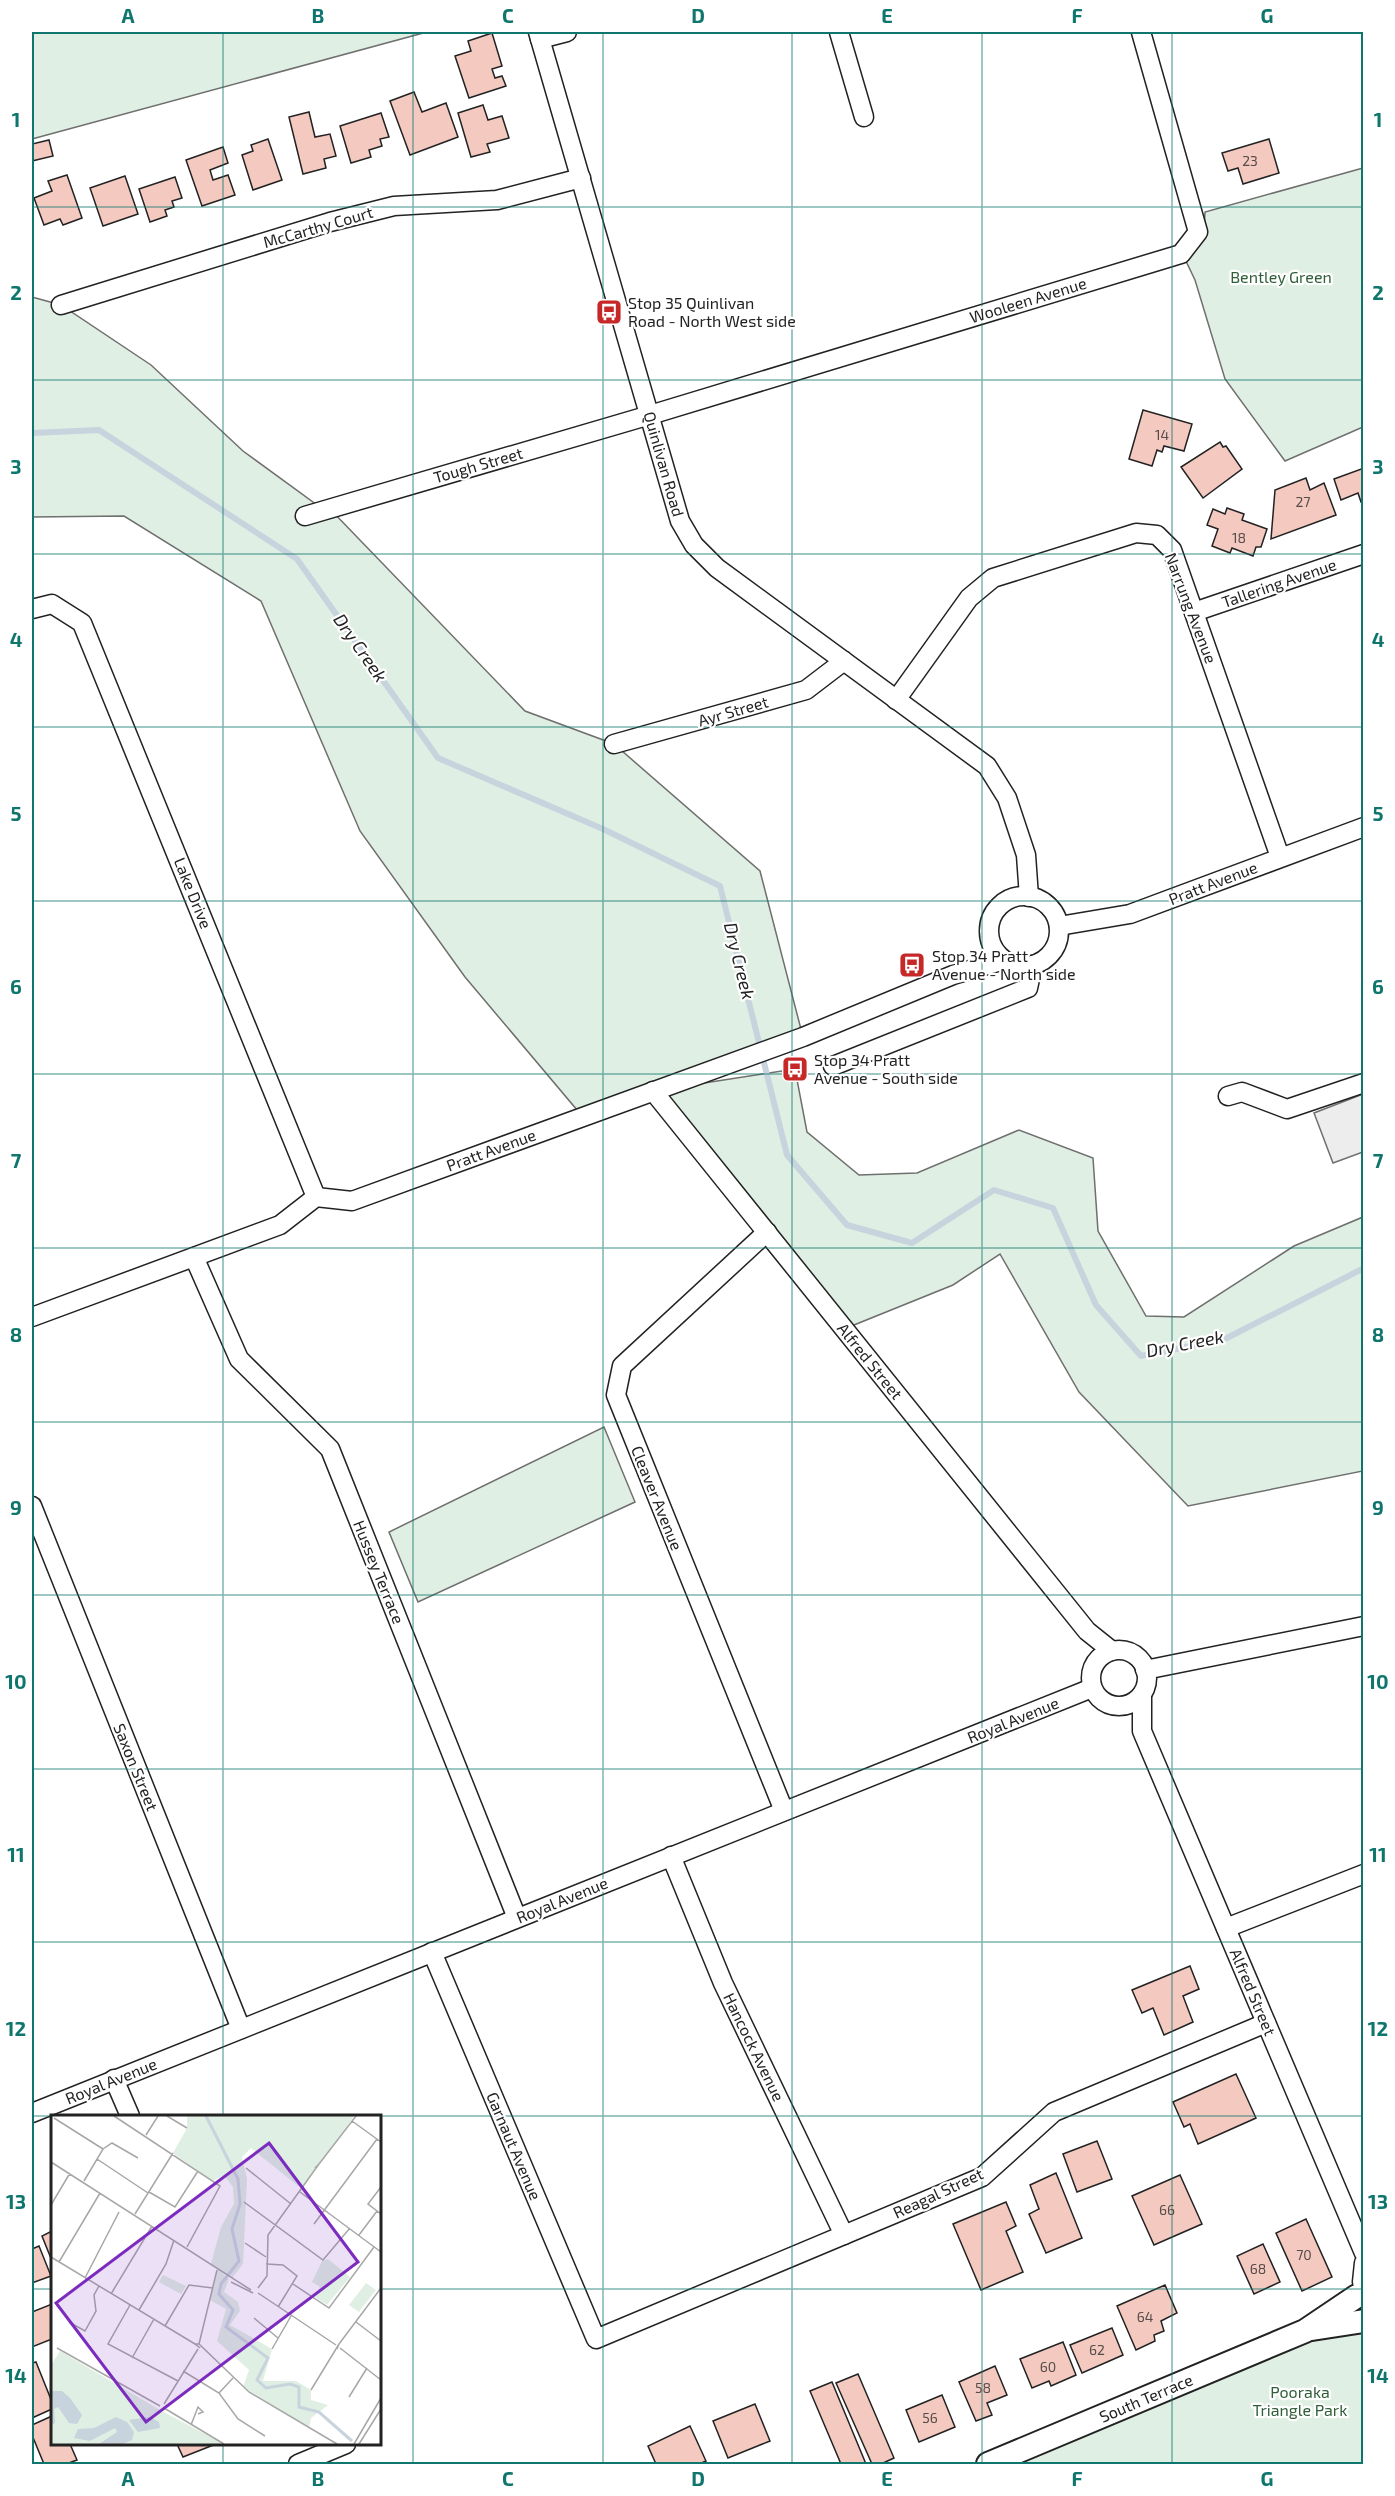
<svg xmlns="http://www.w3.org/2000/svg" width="1395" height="2496" viewBox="0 0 1395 2496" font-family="'Exo 2',sans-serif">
  <rect width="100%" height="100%" fill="#fff"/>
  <!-- green -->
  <g fill="#e0efe3" stroke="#6f6f6f" stroke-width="1.5">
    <polygon points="32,32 427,32 32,139"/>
    <polygon points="1363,168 1363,427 1285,461 1225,379 1195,280 1185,259 1204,232 1205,212"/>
    <polygon points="32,297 61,305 151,365 243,451 324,510 330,509 525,711 614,744 760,871 803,1037 659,1090 795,1069 807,1132 859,1175 917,1173 1019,1130 1093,1158 1098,1231 1146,1316 1184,1317 1294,1246 1363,1217 1363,1471 1188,1506 1079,1392 1000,1254 953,1285 844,1329 654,1091 583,1117 465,977 360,831 261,601 124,516 32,517"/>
    <polygon points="604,1427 635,1502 418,1602 389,1532"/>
    <polygon points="1356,2306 1363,2309 1363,2464 988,2464"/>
  </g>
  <!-- parking -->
  <polygon fill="#ededed" stroke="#6f6f6f" stroke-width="1.5" points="1363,1094 1363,1152 1333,1163 1314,1113"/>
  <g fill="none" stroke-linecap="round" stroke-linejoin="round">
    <!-- stream -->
    <polyline stroke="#c7d3dd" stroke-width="6" points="32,433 99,430 297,559 438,758 603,829 720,886 787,1155 847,1225 912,1243 994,1190 1053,1208 1096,1305 1141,1356 1225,1339 1364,1268"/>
  </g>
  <!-- building -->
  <g fill="#f3c9c0" stroke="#222" stroke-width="1.5">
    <polygon points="492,33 502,66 492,69 495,78 502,76 506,86 469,98 455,56 471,51 468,41"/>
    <polygon points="414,92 422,112 446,103 458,137 410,155 390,101"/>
    <polygon points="483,105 488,120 502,116 509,138 487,144 490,152 471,157 458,113"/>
    <polygon points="309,112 315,137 330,134 336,156 324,159 326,168 303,174 289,117"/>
    <polygon points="381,113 389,137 380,139 382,146 369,150 371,157 351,163 340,126"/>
    <polygon points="268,139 282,180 253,190 242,155 253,151 251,145"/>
    <polygon points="1269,139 1279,173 1243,184 1238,168 1228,171 1222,153"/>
    <polygon points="49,140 53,156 32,161 32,144"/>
    <polygon points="223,147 228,163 210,170 213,180 228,175 235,195 202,206 186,160"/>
    <polygon points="67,175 82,218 63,225 60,219 44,225 34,198 52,191 48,181"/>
    <polygon points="125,176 138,214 103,226 90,188"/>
    <polygon points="175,177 182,198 172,201 174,207 165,210 167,216 150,222 139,189"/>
    <polygon points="1143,410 1192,424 1184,451 1164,446 1162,452 1157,450 1152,466 1129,459"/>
    <polygon points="1220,442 1223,447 1226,446 1242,469 1203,498 1181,467"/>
    <polygon points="1364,468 1364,501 1361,502 1358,493 1341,500 1334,479"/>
    <polygon points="1306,478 1310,490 1324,483 1336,515 1271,539 1275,490"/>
    <polygon points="1227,508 1244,514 1242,520 1267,529 1261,547 1256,547 1253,556 1232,548 1230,553 1212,546 1218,529 1207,525 1213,509 1225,514"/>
    <polygon points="1190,1966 1199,1989 1183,1996 1193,2022 1164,2035 1153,2008 1142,2013 1132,1990"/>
    <polygon points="1236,2074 1256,2118 1198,2144 1190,2124 1184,2127 1173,2102"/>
    <polygon points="1097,2141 1112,2179 1077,2192 1063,2154"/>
    <polygon points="1056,2173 1082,2238 1046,2253 1029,2214 1039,2209 1030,2185"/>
    <polygon points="1180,2175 1202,2224 1154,2245 1132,2196"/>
    <polygon points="1006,2202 1016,2226 1006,2231 1023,2272 981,2290 953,2224"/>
    <polygon points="1306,2219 1332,2277 1302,2291 1276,2233"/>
    <polygon points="52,2231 52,2261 42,2236"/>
    <polygon points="1263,2244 1280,2282 1254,2294 1237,2256"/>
    <polygon points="39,2246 51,2276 32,2283 32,2249"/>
    <polygon points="1165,2285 1177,2313 1161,2321 1164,2331 1154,2335 1155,2341 1136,2350 1117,2306"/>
    <polygon points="52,2304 52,2339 32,2347 32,2312"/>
    <polygon points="1112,2328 1123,2355 1082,2373 1070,2345"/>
    <polygon points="1063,2342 1076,2375 1051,2386 1049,2381 1032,2388 1020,2359"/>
    <polygon points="36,2362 52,2402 52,2409 32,2418 32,2363"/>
    <polygon points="995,2366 1007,2395 987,2403 992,2415 976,2421 959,2382"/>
    <polygon points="858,2374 894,2458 881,2464 872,2464 836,2383"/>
    <polygon points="832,2382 866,2464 841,2464 810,2391"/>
    <polygon points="942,2395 955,2427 919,2442 906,2410"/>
    <polygon points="755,2404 770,2441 728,2458 713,2421"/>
    <polygon points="52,2416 52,2444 70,2444 77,2460 66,2464 44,2464 32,2435 32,2425"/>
    <polygon points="690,2426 706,2461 699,2464 656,2464 648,2446"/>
    <polygon points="177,2444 216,2444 183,2457"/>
  </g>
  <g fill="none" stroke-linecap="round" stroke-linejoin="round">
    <defs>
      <g id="minor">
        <polyline points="538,32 680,521 694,545 717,568 987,766 1007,798 1026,855 1029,897"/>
        <polyline points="839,32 864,117"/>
        <polyline points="540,39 567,32"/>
        <polyline points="61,305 330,222 394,206 497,200 581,178"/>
        <polyline points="305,516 650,415 1181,254 1198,232 1141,32"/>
        <polyline points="32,609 52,604 82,623 316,1197"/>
        <polyline points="1194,612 1364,554"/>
        <polyline points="896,700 969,598 993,578 1136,533 1157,535 1172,550 1280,857"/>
        <polyline points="614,744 806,690 844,661"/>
        <circle cx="1024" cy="931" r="35"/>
        <polyline points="1059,926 1130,914 1364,827"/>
        <polyline points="833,1066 1028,988 1033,965"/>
        <polyline points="653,1091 1087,1631 1112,1651"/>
        <polyline points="1228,1096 1242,1092 1287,1109 1364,1083"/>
        <polyline points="767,1232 622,1366 616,1395 784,1811"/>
        <polyline points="194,1257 239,1359 330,1449 517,1918"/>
        <polyline points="32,1317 280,1225 316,1197 352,1201 803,1037 953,975 1004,960"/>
        <polyline points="32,1506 241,2029"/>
        <circle cx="1119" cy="1678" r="28"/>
        <polyline points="1145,1670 1364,1626"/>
        <polyline points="1142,1694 1142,1731 1364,2253"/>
        <polyline points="671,1856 723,1983 844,2235"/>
        <polyline points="1226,1928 1364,1874"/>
        <polyline points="432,1952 596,2339 982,2177 1054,2112 1266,2023"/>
        <polyline points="114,2079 130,2116"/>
        <polyline points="32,2113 1092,1688"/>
        <polyline points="1362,2282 1364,2263"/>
        <polyline points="298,2464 346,2444"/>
      </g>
      <g id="tertiary">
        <polyline points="1312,2329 1364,2321"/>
        <polyline points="988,2464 1305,2331 1357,2296"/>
      </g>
    </defs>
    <!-- minor casing -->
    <use href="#minor" stroke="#222" stroke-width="21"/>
    <!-- tertiary casing -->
    <use href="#tertiary" stroke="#222" stroke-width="26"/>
    <!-- minor -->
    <use href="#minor" stroke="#fff" stroke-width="18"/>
    <!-- tertiary -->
    <use href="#tertiary" stroke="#fff" stroke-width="22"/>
  </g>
  <!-- grid -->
  <path fill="none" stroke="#0f766e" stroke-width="1.5" stroke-opacity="0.55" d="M223 32V2116M413 32V2464M603 32V2464M792 32V2464M982 32V2464M1172 32V2464M32 207H1364M32 380H1364M32 554H1364M32 727H1364M32 901H1364M32 1074H1364M32 1248H1364M32 1422H1364M32 1595H1364M32 1769H1364M32 1942H1364M32 2116H1364M32 2289H52M380 2289H1364M223 2444V2464"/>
  <!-- icons -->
  <defs>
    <symbol id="bus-square" viewBox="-11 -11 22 22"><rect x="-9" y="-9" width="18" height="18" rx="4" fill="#c62828" stroke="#fff"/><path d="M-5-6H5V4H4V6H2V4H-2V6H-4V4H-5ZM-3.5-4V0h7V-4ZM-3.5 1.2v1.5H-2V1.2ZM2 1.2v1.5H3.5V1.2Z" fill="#fff"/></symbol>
  </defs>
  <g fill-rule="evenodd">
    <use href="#bus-square" x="594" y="297" width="30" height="30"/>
    <use href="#bus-square" x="897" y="950" width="30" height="30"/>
    <use href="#bus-square" x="780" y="1054" width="30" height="30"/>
  </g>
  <g text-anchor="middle" stroke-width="4.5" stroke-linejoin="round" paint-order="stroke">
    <!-- number labels -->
    <g font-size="14" fill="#564c4a">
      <text x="1250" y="166">23</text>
      <text x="1162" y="440">14</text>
      <text x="1303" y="507">27</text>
      <text x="1239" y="543">18</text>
      <text x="1167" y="2215">66</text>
      <text x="1304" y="2260">70</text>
      <text x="1258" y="2274">68</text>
      <text x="1145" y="2322">64</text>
      <text x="1097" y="2355">62</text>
      <text x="1048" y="2372">60</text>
      <text x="983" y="2393">58</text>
      <text x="930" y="2423">56</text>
    </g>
    <!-- street labels -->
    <g font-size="16" fill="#222" stroke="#fff">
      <text transform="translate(318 227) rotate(-16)" y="6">McCarthy Court</text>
      <text transform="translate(1028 300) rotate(-17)" y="6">Wooleen Avenue</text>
      <text transform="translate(664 464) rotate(74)" y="6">Quinlivan Road</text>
      <text transform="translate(478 465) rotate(-16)" y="6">Tough Street</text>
      <text transform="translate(1279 583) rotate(-19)" y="6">Tallering Avenue</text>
      <text transform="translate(1191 608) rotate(69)" y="6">Narrung Avenue</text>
      <text transform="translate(733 711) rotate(-16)" y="6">Ayr Street</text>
      <text transform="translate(1213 883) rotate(-21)" y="6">Pratt Avenue</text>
      <text transform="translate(193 893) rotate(68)" y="6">Lake Drive</text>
      <text transform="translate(491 1150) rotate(-20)" y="6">Pratt Avenue</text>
      <text transform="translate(870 1361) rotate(51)" y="6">Alfred Street</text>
      <text transform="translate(657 1498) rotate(68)" y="6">Cleaver Avenue</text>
      <text transform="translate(379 1572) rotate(68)" y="6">Hussey Terrace</text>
      <text transform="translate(1013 1720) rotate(-22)" y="6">Royal Avenue</text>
      <text transform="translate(136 1767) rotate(68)" y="6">Saxon Street</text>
      <text transform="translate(562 1900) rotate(-22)" y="6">Royal Avenue</text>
      <text transform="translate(1253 1992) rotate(67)" y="6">Alfred Street</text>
      <text transform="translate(754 2047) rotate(64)" y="6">Hancock Avenue</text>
      <text transform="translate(111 2081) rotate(-22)" y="6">Royal Avenue</text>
      <text transform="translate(514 2146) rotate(67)" y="6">Garnaut Avenue</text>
      <text transform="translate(938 2193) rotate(-25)" y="6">Reagal Street</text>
      <text transform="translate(1146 2398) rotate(-23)" y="6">South Terrace</text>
    </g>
    <!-- park labels -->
    <g font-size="16" fill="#2f5e38" stroke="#fff">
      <text x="1281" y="283">Bentley Green</text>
      <text x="1300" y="2398">Pooraka<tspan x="1300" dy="18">Triangle Park</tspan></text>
    </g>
    <!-- poi labels -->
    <g font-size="16" fill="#222" stroke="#fff" text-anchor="start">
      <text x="628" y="309">Stop 35 Quinlivan<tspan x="628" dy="18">Road - North West side</tspan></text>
      <text x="932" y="962">Stop 34 Pratt<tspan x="932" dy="18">Avenue - North side</tspan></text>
      <text x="814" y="1066">Stop 34 Pratt<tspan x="814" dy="18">Avenue - South side</tspan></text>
    </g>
    <!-- water labels -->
    <g font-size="18" font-style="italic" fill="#222" stroke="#fff">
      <text transform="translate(360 648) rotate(55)" y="6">Dry Creek</text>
      <text transform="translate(739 961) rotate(76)" y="6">Dry Creek</text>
      <text transform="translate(1185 1344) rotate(-11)" y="6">Dry Creek</text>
    </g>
  </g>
  <!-- overview -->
  <g transform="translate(51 2115)">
    <rect width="330" height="330" fill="#fff"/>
    <path d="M136 1H303L251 74 200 33 191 42 196 64 192 149 181 163 170 157 178 164 173 177 187 187 189 196 179 210 221 234 212 266H245L260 275V285L277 290 260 303 258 313 192 272 198 255 166 226 175 194 159 185 167 154 160 149 170 112 183 89 182 72 173 60 162 66 122 38 136 13ZM277 144 299 162 276 190 264 182 269 172 261 167 271 146ZM112 160 135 171 130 179 108 167ZM315 168 325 175 308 197 298 190ZM9 236 109 295 173 329H0V250Z" fill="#e0efe3"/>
    <path d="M0 276H11L19 283 31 300 26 309 18 308 7 292 3 294 4 308 0 311ZM65 302 76 307 83 317 81 325 72 329H48L66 317 64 313 39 326 23 323 27 314 43 313ZM99 302 108 307 109 313 87 317 78 305Z" fill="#c7d3dd"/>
    <path fill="none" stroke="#c7d3dd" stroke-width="3" d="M155 1 187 64 189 89 181 114 188 146 170 169 168 179 182 195 175 212 217 243 206 265 215 273 239 269 248 272V292L268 297 301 326"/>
    <path fill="none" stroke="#a7a7a7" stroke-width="1.5" d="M63 1 169 71 136 132M116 1 136 13M3 3 52 34M301 6 330 27M95 20 107 1M46 44 97 78M0 47 200 175M268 49 305 1M195 53 240 89M33 66 52 34 61 28 87 43M330 72 317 89 330 99M98 77 124 92 147 56M249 77 330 137M193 87 272 145 299 113M0 90 19 58M84 99 122 38M263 109 326 24M308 120 326 96M194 128 215 142M0 142 144 229M8 147 49 78M215 149 232 150 246 161 227 192M34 163 68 97M180 167 202 178M242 169 278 193 323 132M207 173 216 161 217 120 268 49 264 53M207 178 285 230M60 179 101 111M79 190 57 229 127 266M88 195 115 149 123 125M203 203 227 223M18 207 34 216 45 196 43 180 48 171M305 207 330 226M114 211 138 170 162 173M148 229 166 155M288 229 330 173M6 233 109 291M149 233 144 229H148L198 277 286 329M289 233 330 265M221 234 240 201M81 243 103 204M132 256 168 278 187 304 214 321M260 275 288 229 286 234M168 278 182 263M298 282 316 253M113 289 147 234M113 293 173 329M140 310 147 292 152 297 147 299M303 329 330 283M308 329 330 294"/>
    <path fill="#7b2cbf" fill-opacity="0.15" stroke="#7b2cbf" stroke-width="3" d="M218 28 307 147 95 307 5 188Z"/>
    <rect width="330" height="330" fill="none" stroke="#222" stroke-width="3"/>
  </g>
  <!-- border -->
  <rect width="1395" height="2496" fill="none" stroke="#ffffff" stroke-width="66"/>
  <rect x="33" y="33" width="1329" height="2430" fill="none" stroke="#0f766e" stroke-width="2"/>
  <g font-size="20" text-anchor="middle" font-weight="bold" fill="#0f766e">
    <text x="128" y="23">A</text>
    <text x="318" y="23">B</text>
    <text x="508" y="23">C</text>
    <text x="698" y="23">D</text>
    <text x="887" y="23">E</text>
    <text x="1077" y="23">F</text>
    <text x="1267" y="23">G</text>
    <text x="16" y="127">1</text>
    <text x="1378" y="127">1</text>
    <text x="16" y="300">2</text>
    <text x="1378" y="300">2</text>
    <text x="16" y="474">3</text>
    <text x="1378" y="474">3</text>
    <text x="16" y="647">4</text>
    <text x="1378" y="647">4</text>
    <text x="16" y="821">5</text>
    <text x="1378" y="821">5</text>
    <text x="16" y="994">6</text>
    <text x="1378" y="994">6</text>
    <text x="16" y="1168">7</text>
    <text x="1378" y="1168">7</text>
    <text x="16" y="1342">8</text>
    <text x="1378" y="1342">8</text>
    <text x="16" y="1515">9</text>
    <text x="1378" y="1515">9</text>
    <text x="16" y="1689">10</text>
    <text x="1378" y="1689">10</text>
    <text x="16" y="1862">11</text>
    <text x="1378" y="1862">11</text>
    <text x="16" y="2036">12</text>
    <text x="1378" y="2036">12</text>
    <text x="16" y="2209">13</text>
    <text x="1378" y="2209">13</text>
    <text x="16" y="2383">14</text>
    <text x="1378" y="2383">14</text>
    <text x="128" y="2486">A</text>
    <text x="318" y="2486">B</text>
    <text x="508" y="2486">C</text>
    <text x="698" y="2486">D</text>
    <text x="887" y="2486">E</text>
    <text x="1077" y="2486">F</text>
    <text x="1267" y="2486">G</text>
  </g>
</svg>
